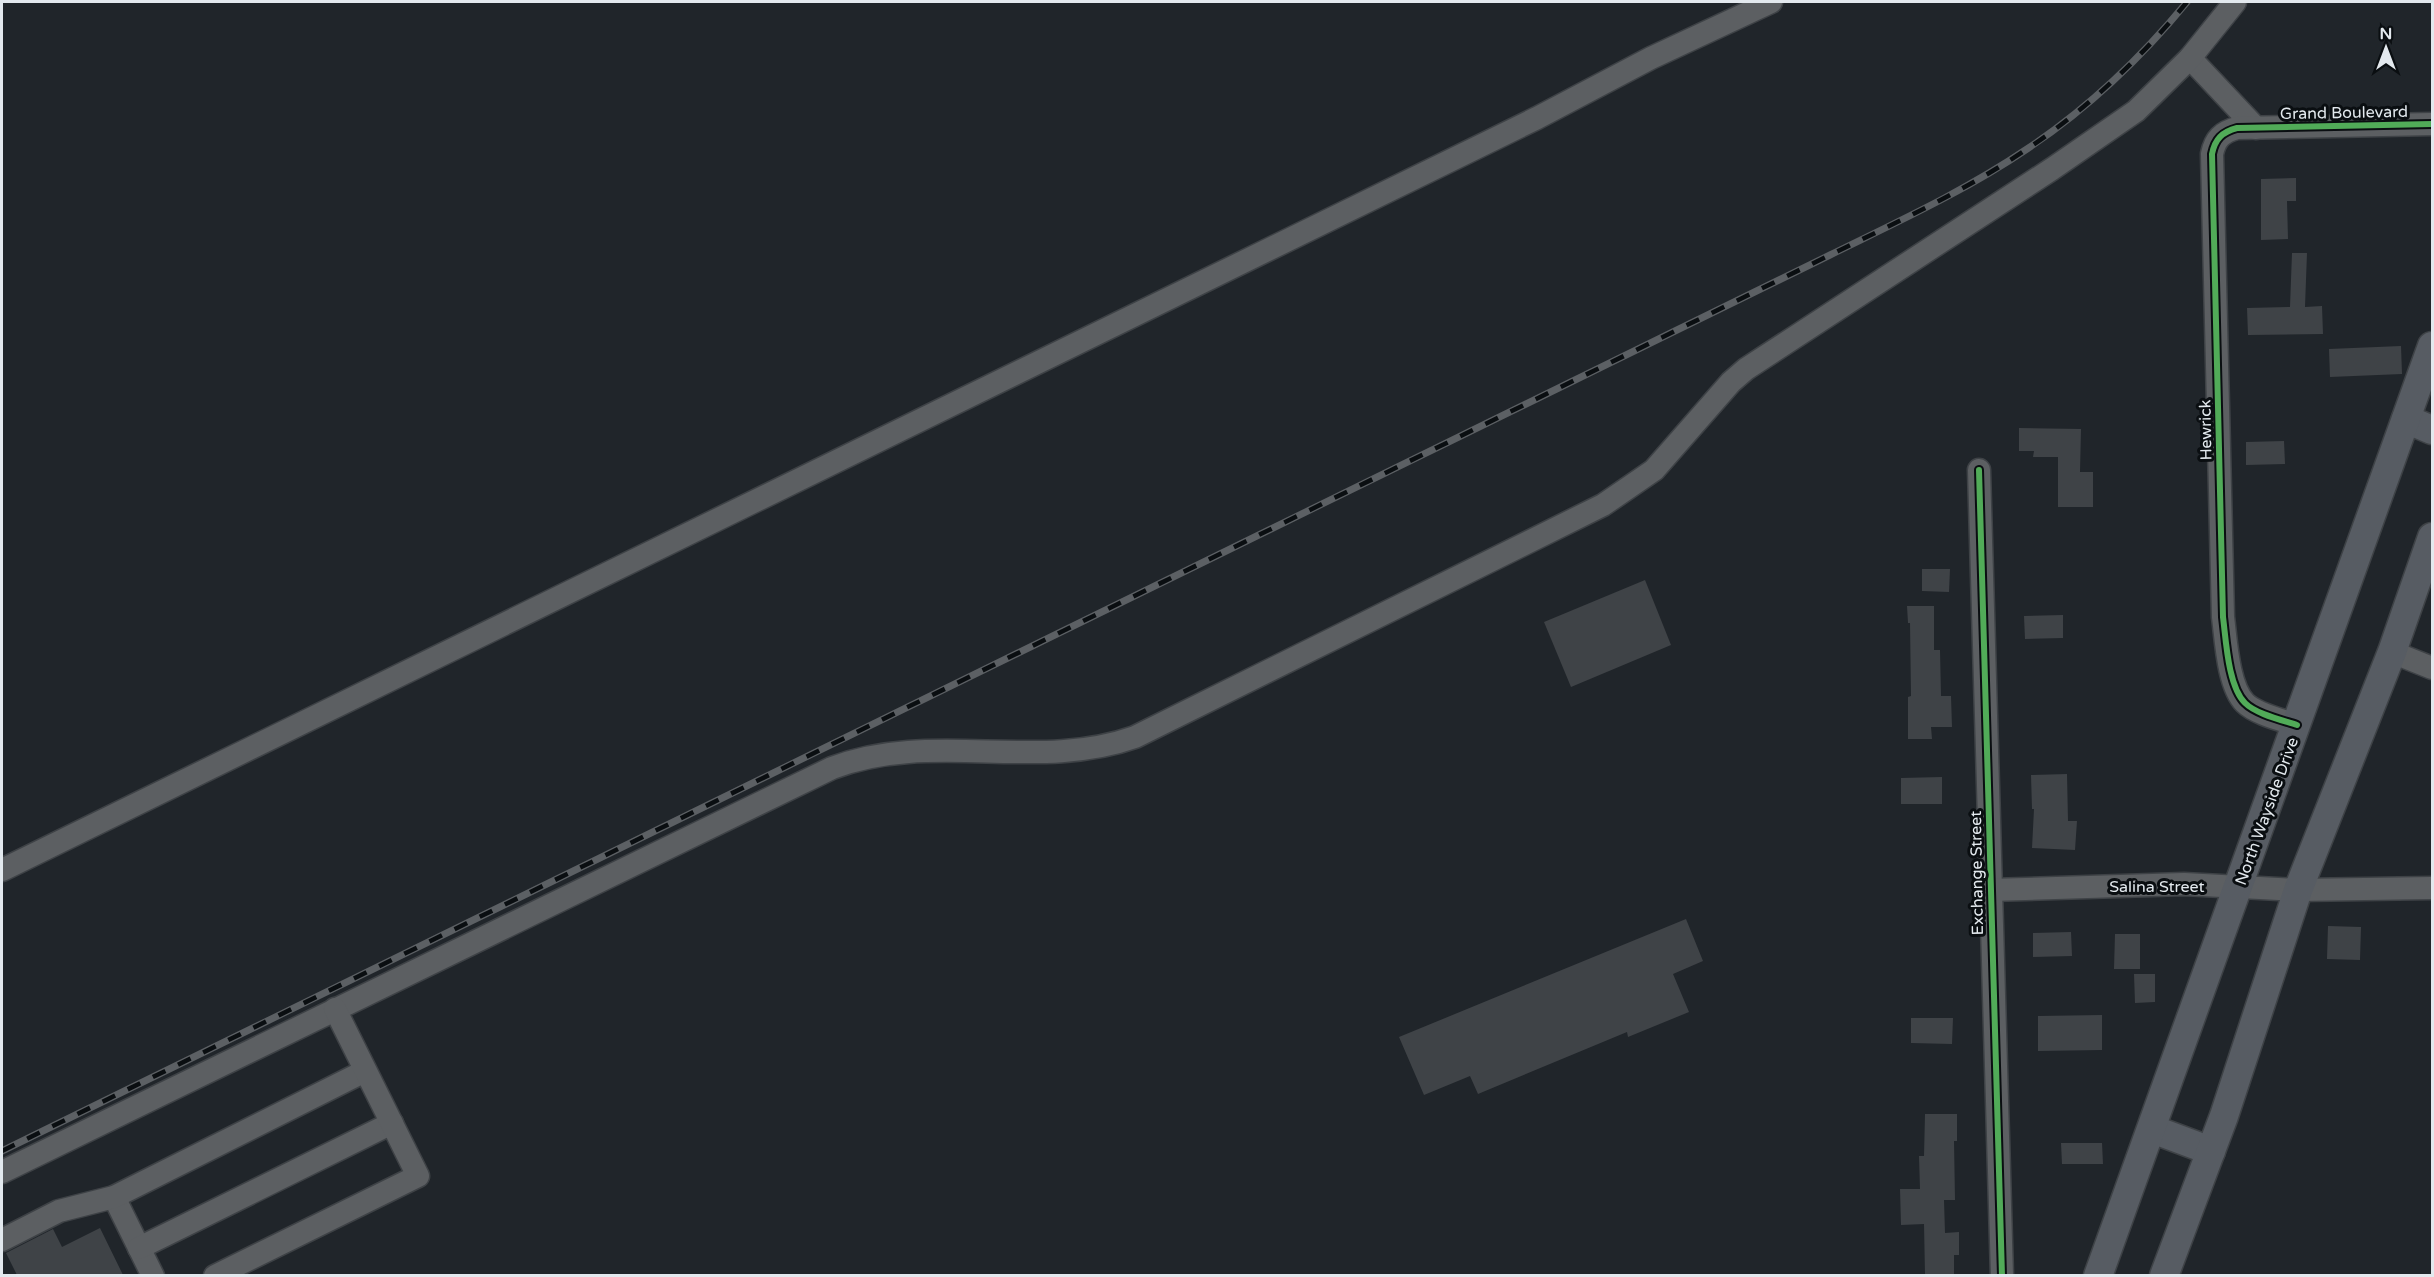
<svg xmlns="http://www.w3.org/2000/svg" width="2434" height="1277" viewBox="0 0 2434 1277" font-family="'Varela Round',sans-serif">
  <rect width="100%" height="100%" fill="#20252a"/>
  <!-- building -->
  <g fill="#3f4347">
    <polygon points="2296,178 2296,201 2287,201 2288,239 2261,240 2261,179"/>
    <polygon points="2292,253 2307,253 2305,307 2322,306 2323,334 2248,335 2247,308 2290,307"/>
    <polygon points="2401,346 2402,374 2330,377 2329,349"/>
    <polygon points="2019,428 2081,429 2080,472 2093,472 2093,507 2058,507 2058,457 2033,457 2034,451 2019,451"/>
    <polygon points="2284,441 2285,464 2246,465 2246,442"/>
    <polygon points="1922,569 1950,569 1949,592 1922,591"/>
    <polygon points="1645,580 1671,645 1571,687 1544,622"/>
    <polygon points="1907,606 1934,606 1934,650 1940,650 1941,696 1951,696 1952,727 1931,727 1932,739 1908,739 1908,697 1911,696 1910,623 1908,623"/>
    <polygon points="2063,615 2063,638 2025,639 2024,616"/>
    <polygon points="2067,774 2068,821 2077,821 2075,850 2032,848 2034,809 2032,809 2031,775"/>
    <polygon points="1942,777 1942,804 1901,804 1901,778"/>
    <polygon points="1686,919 1703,961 1673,974 1689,1012 1628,1037 1627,1032 1478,1094 1470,1076 1424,1095 1399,1037"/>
    <polygon points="2328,926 2361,927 2360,960 2327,959"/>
    <polygon points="2071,932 2072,956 2033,957 2033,933"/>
    <polygon points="2115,934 2140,934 2140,969 2114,969"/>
    <polygon points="2134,974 2155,974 2155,1002 2135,1003"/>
    <polygon points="2102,1015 2102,1050 2038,1051 2038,1016"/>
    <polygon points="1911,1018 1953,1018 1952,1044 1911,1043"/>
    <polygon points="1925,1114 1957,1114 1957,1141 1954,1141 1955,1200 1944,1200 1945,1233 1959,1232 1959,1255 1954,1255 1954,1275 1925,1275 1924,1224 1901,1225 1900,1189 1920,1189 1919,1156 1924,1156"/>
    <polygon points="2061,1143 2102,1143 2103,1164 2062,1164"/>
    <polygon points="100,1228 123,1275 17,1275 6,1253 53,1229 62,1247"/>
  </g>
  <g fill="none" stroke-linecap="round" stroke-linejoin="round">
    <defs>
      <g id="minor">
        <polyline points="2190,58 2256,128"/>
        <polyline points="1979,470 2002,1276"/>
        <polyline points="2392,652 2432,668"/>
        <path d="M2297 725C2282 720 2256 714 2245 703 2228 686 2226 640 2223 617L2212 154C2215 139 2222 132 2237 128L2432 124"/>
        <polyline points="2,870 1537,118 1651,58 1771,2"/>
        <polyline points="1990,890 2184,884 2298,890 2432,888"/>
        <path d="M2 1172 832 768C930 730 1037 772 1135 737L1603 505 1654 470 1731 382 1746 369 2052 169 2136 111 2190 58 2235 2"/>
        <polyline points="114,1197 153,1276"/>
        <polyline points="2,1240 59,1211 114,1197 365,1071"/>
        <polyline points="139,1248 392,1123"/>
        <polyline points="215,1276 418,1176 335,1009"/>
      </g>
      <g id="major">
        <polyline points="2406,419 2432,430"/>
        <polyline points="2152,1129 2211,1151"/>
        <polyline points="2098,1276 2432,346"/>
        <polyline points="2164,1276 2224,1116 2298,890 2392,652 2432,537"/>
      </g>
    </defs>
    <!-- minor casing -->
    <use href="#minor" stroke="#3e4246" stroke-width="25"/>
    <!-- major casing -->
    <use href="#major" stroke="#3e4246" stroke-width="31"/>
    <!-- minor -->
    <use href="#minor" stroke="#5c5f62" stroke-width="22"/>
    <!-- major -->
    <use href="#major" stroke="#575c63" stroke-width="28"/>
    <defs>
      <path id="rail" d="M2 1151 1830 255C1897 222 1965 191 2027 149 2087 109 2141 58 2187 2"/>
    </defs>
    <!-- rail casing -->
    <use href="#rail" stroke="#5c6064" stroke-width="7"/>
    <!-- rail -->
    <use href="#rail" stroke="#0a0e11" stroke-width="4.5" stroke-dasharray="14" stroke-linecap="butt"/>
    <defs>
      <g id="cycleway">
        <polyline points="1979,470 2002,1276"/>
        <path d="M2297 725C2282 720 2256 714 2245 703 2228 686 2226 640 2223 617L2212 154C2215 139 2222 132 2237 128L2432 124"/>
      </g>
    </defs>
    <!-- cycleway casing -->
    <use href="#cycleway" stroke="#0a0e11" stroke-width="10"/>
    <!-- cycleway -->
    <use href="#cycleway" stroke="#51ab58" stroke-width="6"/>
  </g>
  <g text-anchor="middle" stroke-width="6" stroke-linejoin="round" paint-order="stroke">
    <!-- street labels -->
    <g font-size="16" fill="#e3e9ee" stroke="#0a0e11">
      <text transform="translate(2344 112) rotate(-1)" y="6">Grand Boulevard</text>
      <text transform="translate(2205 430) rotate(-91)" y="6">Hewrick</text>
      <text transform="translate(2266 811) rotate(-70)" y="6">North Wayside Drive</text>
      <text transform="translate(1976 873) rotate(-91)" y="6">Exchange Street</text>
      <text x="2157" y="892">Salina Street</text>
    </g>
  </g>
  <!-- border -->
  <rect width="2434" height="1277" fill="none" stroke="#e3e9ee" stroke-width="6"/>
  <!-- north arrow -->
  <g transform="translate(2386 48)" stroke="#0a0e11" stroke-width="4.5" paint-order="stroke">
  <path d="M0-4.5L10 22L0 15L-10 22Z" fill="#e3e9ee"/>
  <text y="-9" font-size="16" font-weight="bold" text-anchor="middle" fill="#e3e9ee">N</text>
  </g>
</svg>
